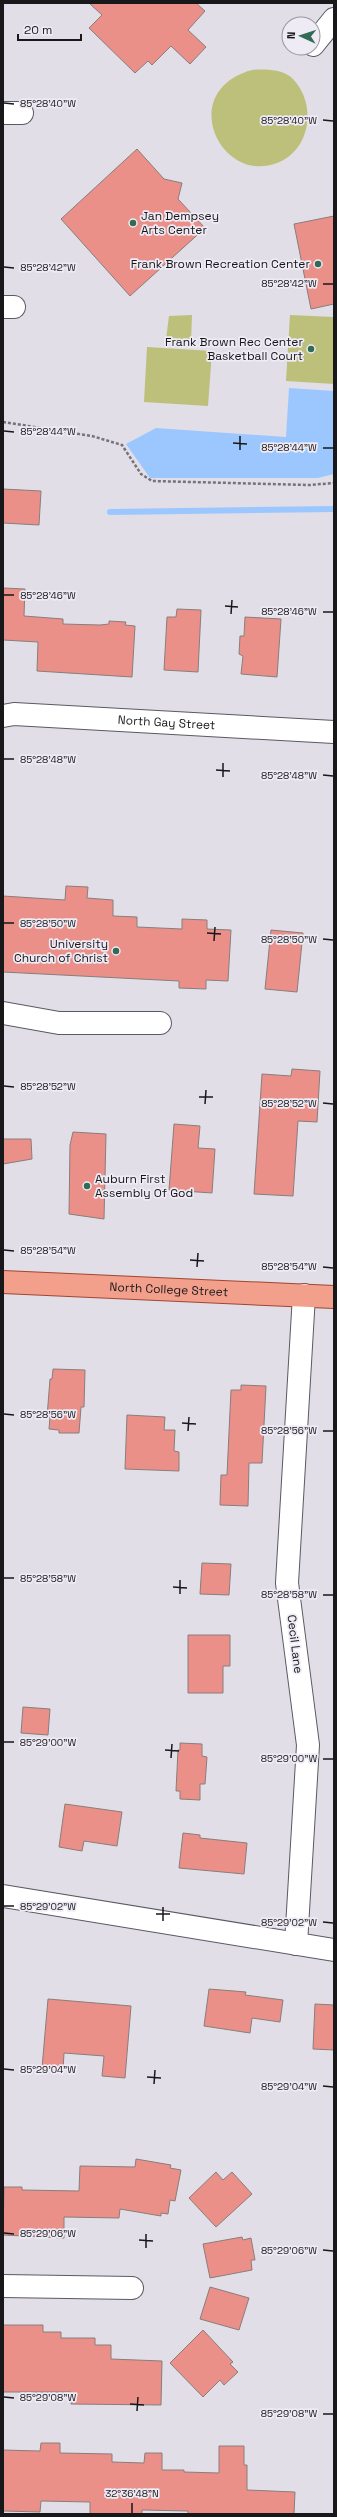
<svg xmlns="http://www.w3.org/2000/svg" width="337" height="2517" viewBox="0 0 337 2517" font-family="'Space Grotesk',sans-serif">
  <rect width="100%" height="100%" fill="#e1dee7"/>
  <!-- green -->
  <g fill="#bcc07b">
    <path d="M252 70C265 69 283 69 293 79 317 104 311 150 277 163 220 185 176 91 252 70Z"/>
    <polygon points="192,315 191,341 166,339 169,316"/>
    <polygon points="290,315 334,317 334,384 286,381"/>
    <polygon points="147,347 212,351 208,406 144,402"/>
  </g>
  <!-- water -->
  <polygon fill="#9cc7fe" points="289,388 334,391 334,474 318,478 150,478 126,444 156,428 286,437"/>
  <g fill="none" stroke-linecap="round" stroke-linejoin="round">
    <!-- stream -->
    <polyline stroke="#9cc7fe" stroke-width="6" points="110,512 334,509"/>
  </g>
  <!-- building -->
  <g fill="#eb8f89" stroke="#887e7d">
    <polygon points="89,3 196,3 205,11 188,30 206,47 190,64 171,46 152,65 148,61 135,73 89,28 102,15"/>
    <polygon points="137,149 164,179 182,183 178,199 205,228 130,296 61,219"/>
    <polygon points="334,216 334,304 311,309 294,224"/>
    <polygon points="3,489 41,491 39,525 3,523"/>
    <polygon points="3,588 25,589 24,616 63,619 63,624 100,625 109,624 109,621 126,622 125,625 135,626 132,677 37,671 38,642 3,640"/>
    <polygon points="177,609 201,610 198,672 164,670 167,617 176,617"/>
    <polygon points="245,617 281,619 277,677 241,674 243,656 239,654 240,636 244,636"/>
    <polygon points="66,886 88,887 87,898 113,900 113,916 137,917 137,927 182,929 182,919 207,920 207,929 231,930 228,981 206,980 206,989 179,988 179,981 3,972 3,896 65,900"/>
    <polygon points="271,930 303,933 297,992 265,989"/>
    <polygon points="292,1069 320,1071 317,1122 298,1121 293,1196 254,1194 262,1074 291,1076"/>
    <polygon points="174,1124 200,1126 198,1148 215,1149 212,1193 169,1190"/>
    <polygon points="73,1132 106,1134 104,1219 69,1214 70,1145"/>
    <polygon points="3,1139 31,1139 32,1159 3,1164"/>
    <polygon points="53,1369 85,1370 84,1407 81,1407 79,1433 59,1433 59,1430 49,1429 50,1417 47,1417 50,1379 52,1379"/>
    <polygon points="241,1385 266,1386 262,1463 249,1463 248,1506 220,1505 221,1475 227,1475 231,1390 241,1390"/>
    <polygon points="127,1415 165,1417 164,1430 175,1430 174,1451 179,1452 179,1471 125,1469"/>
    <polygon points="202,1563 231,1564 229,1595 200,1594"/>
    <polygon points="188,1635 230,1635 230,1666 223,1666 223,1693 188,1693"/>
    <polygon points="23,1707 50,1709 48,1735 21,1733"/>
    <polygon points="180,1743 202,1744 202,1756 207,1757 205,1784 200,1784 200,1800 180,1799 180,1791 176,1791 178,1750 180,1750"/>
    <polygon points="65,1804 122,1812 117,1846 84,1841 82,1851 59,1847"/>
    <polygon points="183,1833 200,1835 200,1838 247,1843 244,1874 179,1868"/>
    <polygon points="209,1989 246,1992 245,1995 283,2000 280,2022 252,2018 250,2033 204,2026"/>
    <polygon points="48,1999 131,2006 125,2078 102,2076 104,2056 64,2053 63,2070 42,2068"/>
    <polygon points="315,2004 334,2005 334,2050 313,2049"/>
    <polygon points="136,2159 171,2165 170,2168 181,2170 175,2201 170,2200 168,2214 161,2213 161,2216 120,2209 119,2218 64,2217 64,2238 3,2235 4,2187 22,2187 22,2190 79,2191 80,2166 135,2167"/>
    <polygon points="216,2172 223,2180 232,2172 252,2194 216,2227 189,2198"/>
    <polygon points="242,2237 243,2240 251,2238 255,2260 251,2260 252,2270 210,2278 203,2244"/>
    <polygon points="210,2287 249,2298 239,2330 200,2319"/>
    <polygon points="3,2325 43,2325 43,2332 61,2332 61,2338 95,2338 95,2345 111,2345 111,2359 162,2361 161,2405 71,2404 71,2392 3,2392"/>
    <polygon points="203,2330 233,2362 230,2364 238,2372 224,2385 220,2380 203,2397 170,2363"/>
    <polygon points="41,2443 60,2443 60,2453 112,2454 112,2462 144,2463 145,2453 162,2453 162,2470 184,2470 184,2472 219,2473 219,2446 244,2446 244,2465 247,2465 247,2490 295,2492 294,2514 188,2514 188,2511 142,2510 142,2514 90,2514 90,2502 41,2501 40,2512 3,2511 3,2450 40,2451"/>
  </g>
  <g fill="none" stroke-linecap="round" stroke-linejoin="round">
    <defs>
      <g id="minor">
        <polyline points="313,45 334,19"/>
        <polyline points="3,113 22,113"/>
        <polyline points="3,307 14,307"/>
        <path id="s1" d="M3 716 14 714 334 732"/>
        <polyline points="3,1013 59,1023 160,1023"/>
        <polyline points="3,1896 334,1950"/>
        <polyline points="296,1944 308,1745 287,1583 304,1295"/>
        <polyline points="3,2286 132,2288"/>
      </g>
      <g id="major">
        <path id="s2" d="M3 1282 334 1297"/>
      </g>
    </defs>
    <!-- minor casing -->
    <use href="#minor" stroke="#5b5961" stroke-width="24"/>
    <!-- major casing -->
    <use href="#major" stroke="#a04631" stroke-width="24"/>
    <!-- path -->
    <polyline stroke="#757379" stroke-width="2.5" stroke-dasharray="3 2" stroke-linecap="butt" points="3,422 92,436 122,445 141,474 152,481 310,485 334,483"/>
    <!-- minor -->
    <use href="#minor" stroke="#fff" stroke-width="22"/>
    <!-- major -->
    <use href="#major" stroke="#f29f8b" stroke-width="22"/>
  </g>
  <!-- ticks -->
  <path fill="none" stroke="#18171a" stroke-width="1.5" d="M4 103 14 104M323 120 333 121M4 267 14 268M323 284H333M4 431 14 432M233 443 247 444M323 448H333M240 450V436M4 595H14M225 606 238 607M323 612H333M231 614 232 600M4 759H14M216 770 230 771M323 775 333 776M223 777V763M4 923H14M207 933 221 934M323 939 333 940M214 941 215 927M4 1086 14 1087M199 1097H213M323 1103 333 1104M205 1104 206 1090M4 1250 14 1251M190 1260 204 1261M197 1267 198 1253M323 1267 333 1268M4 1414 14 1415M182 1423 196 1424M188 1431 189 1417M323 1431H333M4 1578H14M173 1587 187 1588M180 1594V1580M323 1595H333M4 1742H14M165 1750 179 1751M171 1758 172 1744M323 1759H333M4 1906H14M156 1914H170M163 1921V1907M323 1922 333 1923M4 2069 14 2070M147 2077 161 2078M154 2084 155 2070M323 2086 333 2087M4 2233 14 2234M139 2240 153 2241M146 2248V2234M323 2250 333 2251M4 2397 14 2398M130 2404 144 2405M137 2411 138 2397M323 2414H333M132 2513V2503"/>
  <!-- markers -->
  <g fill="#326b53" stroke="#eeebf5" stroke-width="1.5">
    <circle cx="133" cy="223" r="4"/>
    <circle cx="318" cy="264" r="4"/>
    <circle cx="311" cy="349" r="4"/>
    <circle cx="116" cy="951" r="4"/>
    <circle cx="87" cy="1186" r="4"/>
  </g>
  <g text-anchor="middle" stroke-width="3.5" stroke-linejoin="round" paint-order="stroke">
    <!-- poi labels -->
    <g font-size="12" fill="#18171a" stroke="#eeebf5" text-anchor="end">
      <text x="141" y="220" text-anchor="start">Jan Dempsey<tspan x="141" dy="14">Arts Center</tspan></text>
      <text x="310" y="268">Frank Brown Recreation Center</text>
      <text x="303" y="346">Frank Brown Rec Center<tspan x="303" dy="14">Basketball Court</tspan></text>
      <text x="108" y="948">University<tspan x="108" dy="14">Church of Christ</tspan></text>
      <text x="95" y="1183" text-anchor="start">Auburn First<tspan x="95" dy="14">Assembly Of God</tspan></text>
    </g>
    <!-- street labels -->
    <g font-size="12" fill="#18171a" stroke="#eeebf5">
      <text dy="4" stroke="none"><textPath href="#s1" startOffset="164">North Gay Street</textPath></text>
      <text dy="4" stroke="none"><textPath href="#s2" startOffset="166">North College Street</textPath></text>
      <text transform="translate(295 1644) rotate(83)" y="4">Cecil Lane</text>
    </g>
  </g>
  <g font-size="10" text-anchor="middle" fill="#18171a" stroke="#eeebf5" stroke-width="3.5" stroke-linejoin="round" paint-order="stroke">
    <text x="48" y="107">85°28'40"W</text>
    <text x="289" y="124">85°28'40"W</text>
    <text x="48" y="271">85°28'42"W</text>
    <text x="289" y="287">85°28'42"W</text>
    <text x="48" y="435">85°28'44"W</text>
    <text x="289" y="451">85°28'44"W</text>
    <text x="48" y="599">85°28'46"W</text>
    <text x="289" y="615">85°28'46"W</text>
    <text x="48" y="763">85°28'48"W</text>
    <text x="289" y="779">85°28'48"W</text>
    <text x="48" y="927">85°28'50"W</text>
    <text x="289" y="943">85°28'50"W</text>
    <text x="48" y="1090">85°28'52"W</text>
    <text x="289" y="1107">85°28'52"W</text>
    <text x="48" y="1254">85°28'54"W</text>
    <text x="289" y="1270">85°28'54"W</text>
    <text x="48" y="1418">85°28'56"W</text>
    <text x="289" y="1434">85°28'56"W</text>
    <text x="48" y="1582">85°28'58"W</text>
    <text x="289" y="1598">85°28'58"W</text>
    <text x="48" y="1746">85°29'00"W</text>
    <text x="289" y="1762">85°29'00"W</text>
    <text x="48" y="1910">85°29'02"W</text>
    <text x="289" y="1926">85°29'02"W</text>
    <text x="48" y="2073">85°29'04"W</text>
    <text x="289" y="2090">85°29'04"W</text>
    <text x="48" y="2237">85°29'06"W</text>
    <text x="289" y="2254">85°29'06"W</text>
    <text x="48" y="2401">85°29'08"W</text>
    <text x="289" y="2417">85°29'08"W</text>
    <text x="132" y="2497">32°36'48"N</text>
  </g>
  <!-- border -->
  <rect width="337" height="2517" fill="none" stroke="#18171a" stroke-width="8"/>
  <!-- north arrow -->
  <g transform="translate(301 36) rotate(273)"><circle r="19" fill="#eeebf5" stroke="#98969d"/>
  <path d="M0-3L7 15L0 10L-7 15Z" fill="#326b53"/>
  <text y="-6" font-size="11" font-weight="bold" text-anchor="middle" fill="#18171a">N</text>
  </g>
  <!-- scale -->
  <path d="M18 34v6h63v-6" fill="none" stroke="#18171a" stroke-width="2"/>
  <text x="24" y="34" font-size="12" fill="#18171a" stroke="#eeebf5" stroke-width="3" paint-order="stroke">20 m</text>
</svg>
